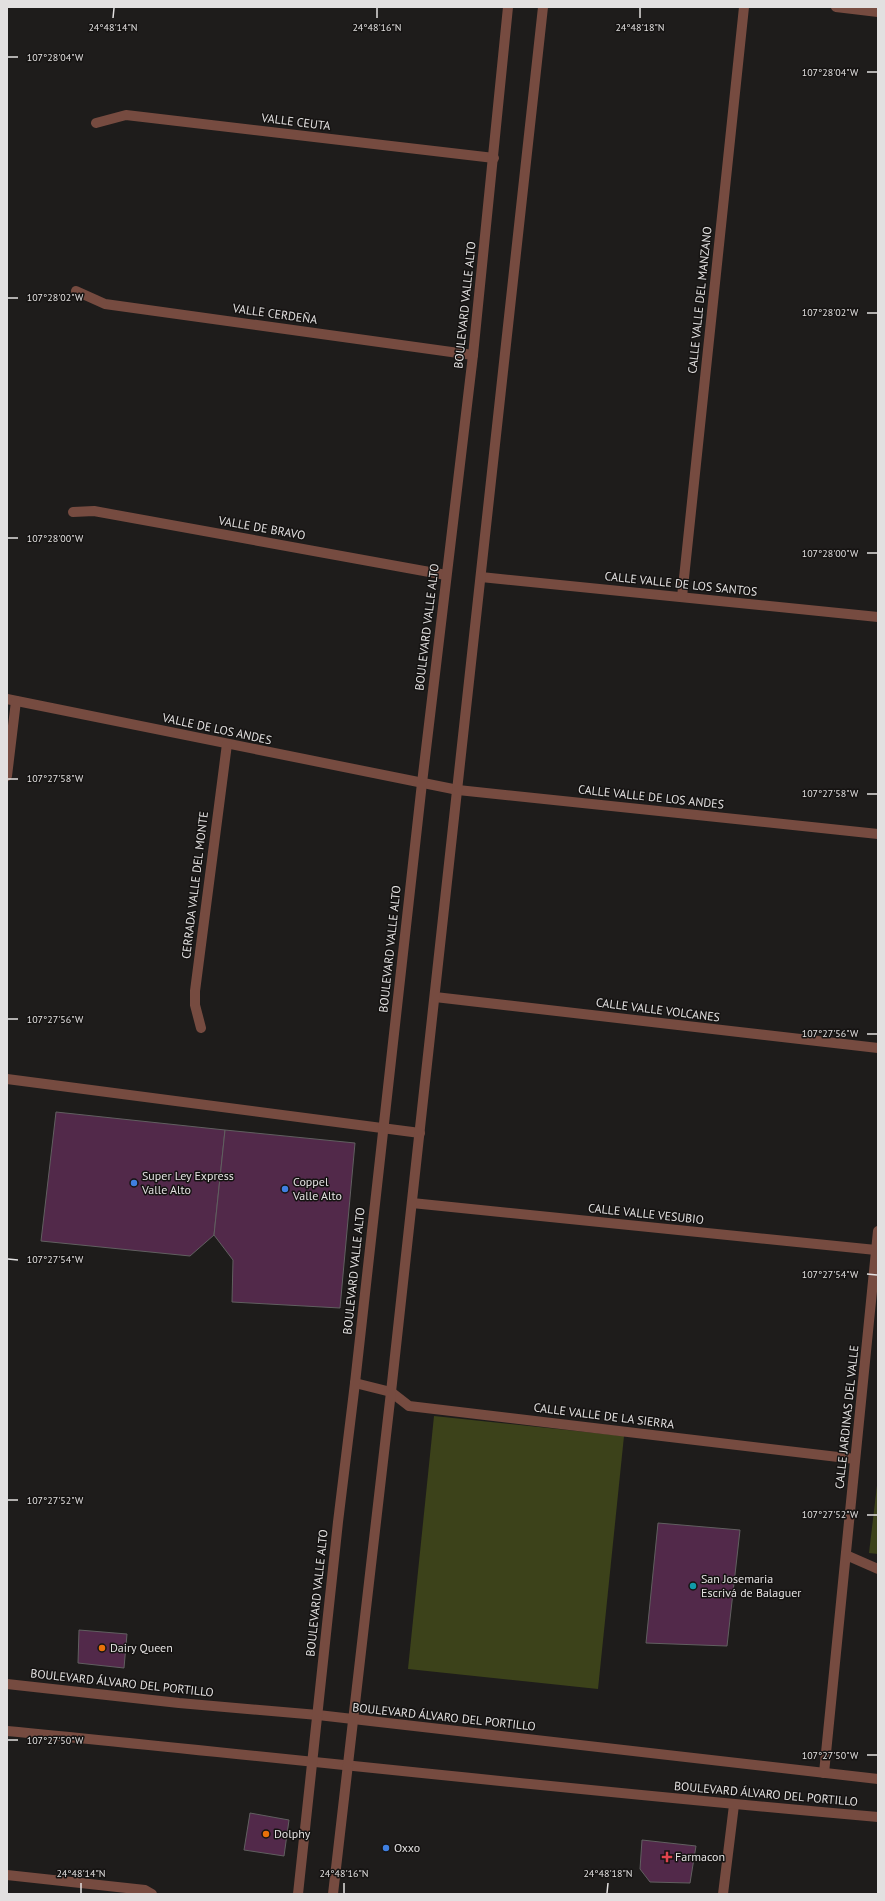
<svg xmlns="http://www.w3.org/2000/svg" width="885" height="1901" viewBox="0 0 885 1901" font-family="'PT Sans',sans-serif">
  <rect width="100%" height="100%" fill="#1e1c1b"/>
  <!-- green -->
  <g fill="#3c421a">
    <polygon points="434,1416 624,1436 598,1689 408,1669"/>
    <polygon points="878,1477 878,1554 869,1553"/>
  </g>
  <!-- building -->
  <g fill="#52294a" stroke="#615f60">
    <polygon points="56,1112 225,1130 214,1235 190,1256 41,1241"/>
    <polygon points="225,1130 355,1143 340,1308 232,1302 233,1260 214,1235"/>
    <polygon points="658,1523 740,1530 727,1646 646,1643"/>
    <polygon points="79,1630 127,1634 124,1668 78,1663"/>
    <polygon points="250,1813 289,1820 284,1856 244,1850"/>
    <polygon points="642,1840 696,1846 690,1883 650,1882 640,1869"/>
  </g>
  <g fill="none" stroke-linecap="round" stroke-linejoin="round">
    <!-- service -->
    <polyline stroke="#764b40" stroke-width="10" points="846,1555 878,1569"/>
    <!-- minor -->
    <g stroke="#764b40" stroke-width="10">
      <polyline points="836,7 878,12"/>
      <polyline points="96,123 126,115 494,158"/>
      <polyline points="76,291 105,304 473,355"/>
      <polyline points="73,512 94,511 446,575"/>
      <polyline points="481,577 878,617"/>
      <polyline points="682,597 744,7"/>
      <polyline points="7,699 458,790 878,834"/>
      <polyline points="7,776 16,701"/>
      <polyline points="435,997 878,1048"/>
      <polyline points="201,1028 195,1005 195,991 227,744"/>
      <polyline points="7,1079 420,1133"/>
      <polyline points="412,1203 876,1250"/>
      <polyline points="355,1383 391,1392 409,1406 855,1459"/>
      <polyline points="824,1773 878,1231"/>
      <polyline points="7,1875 145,1890 152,1894"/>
      <polyline points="723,1894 734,1805"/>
    </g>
    <!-- tertiary -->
    <g stroke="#764b40" stroke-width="10">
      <polyline points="7,1684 179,1703 318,1715 878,1779"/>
      <path d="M7 1731C297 1759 587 1792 878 1817"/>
      <polyline points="298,1894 338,1522 355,1383 422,783 473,355 508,7"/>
      <polyline points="333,1894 391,1392 543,7"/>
    </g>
  </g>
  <!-- ticks -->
  <path fill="none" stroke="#e2e0e0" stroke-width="1.5" d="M113 18 114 8M377 18V8M640 18V8M8 57H18M867 72H877M8 298H18M867 313H877M8 538H18M867 553H877M8 779H18M867 794H877M8 1019H18M867 1034H877M8 1259 18 1260M867 1274 877 1275M8 1500H18M867 1515H877M8 1740H18M867 1755H877M81 1893V1883M344 1893V1883M607 1893 608 1883"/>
  <!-- markers -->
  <g fill="#3f7fe0" stroke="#151312" stroke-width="1.5">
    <circle cx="134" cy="1183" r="4"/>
    <circle cx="285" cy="1189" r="4"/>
    <circle cx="386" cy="1848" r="4"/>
  </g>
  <circle fill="#0f9aa8" stroke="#151312" stroke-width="1.5" cx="693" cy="1586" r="4"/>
  <g fill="#e8710a" stroke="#151312" stroke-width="1.5">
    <circle cx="102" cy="1648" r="4"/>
    <circle cx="266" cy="1834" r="4"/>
  </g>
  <path fill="#e0444e" stroke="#151312" stroke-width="1.5" d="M665 1851h4v4h4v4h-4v4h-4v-4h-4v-4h4z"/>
  <g text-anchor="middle" stroke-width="3" stroke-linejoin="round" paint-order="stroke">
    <!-- street labels -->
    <g font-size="12" fill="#e2e0e0" stroke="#151312">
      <text transform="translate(296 122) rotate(7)" y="4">VALLE CEUTA</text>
      <text transform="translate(700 300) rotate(-84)" y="4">CALLE VALLE DEL MANZANO</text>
      <text transform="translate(465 305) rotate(-84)" y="4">BOULEVARD VALLE ALTO</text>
      <text transform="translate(275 314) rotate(8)" y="4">VALLE CERDEÑA</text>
      <text transform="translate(262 528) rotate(10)" y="4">VALLE DE BRAVO</text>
      <text transform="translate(681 584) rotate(6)" y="4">CALLE VALLE DE LOS SANTOS</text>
      <text transform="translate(427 627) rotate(-83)" y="4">BOULEVARD VALLE ALTO</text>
      <text transform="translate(217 729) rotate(12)" y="4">VALLE DE LOS ANDES</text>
      <text transform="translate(651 797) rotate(6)" y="4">CALLE VALLE DE LOS ANDES</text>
      <text transform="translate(195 885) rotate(-83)" y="4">CERRADA VALLE DEL MONTE</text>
      <text transform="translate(390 949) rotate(-84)" y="4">BOULEVARD VALLE ALTO</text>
      <text transform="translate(658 1010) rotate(7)" y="4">CALLE VALLE VOLCANES</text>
      <text transform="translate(646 1214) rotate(6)" y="4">CALLE VALLE VESUBIO</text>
      <text transform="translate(354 1271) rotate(-84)" y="4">BOULEVARD VALLE ALTO</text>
      <text transform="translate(604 1416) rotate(7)" y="4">CALLE VALLE DE LA SIERRA</text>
      <text transform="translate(847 1417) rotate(-84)" y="4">CALLE JARDINAS DEL VALLE</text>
      <text transform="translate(317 1593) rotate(-84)" y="4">BOULEVARD VALLE ALTO</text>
      <text transform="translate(122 1683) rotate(6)" y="4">BOULEVARD ÁLVARO DEL PORTILLO</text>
      <text transform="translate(444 1717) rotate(6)" y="4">BOULEVARD ÁLVARO DEL PORTILLO</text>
      <text transform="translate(766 1794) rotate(5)" y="4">BOULEVARD ÁLVARO DEL PORTILLO</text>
    </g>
    <!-- poi labels -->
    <g font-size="12" fill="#e2e0e0" stroke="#151312" text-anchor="start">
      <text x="142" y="1180">Super Ley Express<tspan x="142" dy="14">Valle Alto</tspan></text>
      <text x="293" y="1186">Coppel<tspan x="293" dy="14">Valle Alto</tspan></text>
      <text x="701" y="1583">San Josemaria<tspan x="701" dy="14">Escrivá de Balaguer</tspan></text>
      <text x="110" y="1652">Dairy Queen</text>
      <text x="274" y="1838">Dolphy</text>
      <text x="394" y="1852">Oxxo</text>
      <text x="675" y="1861">Farmacon</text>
    </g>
  </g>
  <g font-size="10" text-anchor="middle" fill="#e2e0e0" stroke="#151312" stroke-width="3" stroke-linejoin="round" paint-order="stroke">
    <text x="113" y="31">24°48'14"N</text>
    <text x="377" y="31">24°48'16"N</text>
    <text x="640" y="31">24°48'18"N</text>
    <text x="55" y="61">107°28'04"W</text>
    <text x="830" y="76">107°28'04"W</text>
    <text x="55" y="301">107°28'02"W</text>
    <text x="830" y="316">107°28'02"W</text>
    <text x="55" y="542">107°28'00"W</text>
    <text x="830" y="557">107°28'00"W</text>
    <text x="55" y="782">107°27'58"W</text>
    <text x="830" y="797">107°27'58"W</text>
    <text x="55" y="1023">107°27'56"W</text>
    <text x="830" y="1037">107°27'56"W</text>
    <text x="55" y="1263">107°27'54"W</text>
    <text x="830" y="1278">107°27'54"W</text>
    <text x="55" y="1504">107°27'52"W</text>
    <text x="830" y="1518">107°27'52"W</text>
    <text x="55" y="1744">107°27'50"W</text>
    <text x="830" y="1759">107°27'50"W</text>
    <text x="81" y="1877">24°48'14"N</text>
    <text x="344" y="1877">24°48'16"N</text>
    <text x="608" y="1877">24°48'18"N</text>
  </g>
  <!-- border -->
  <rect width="885" height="1901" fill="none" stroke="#e2e0e0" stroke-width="16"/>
</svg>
